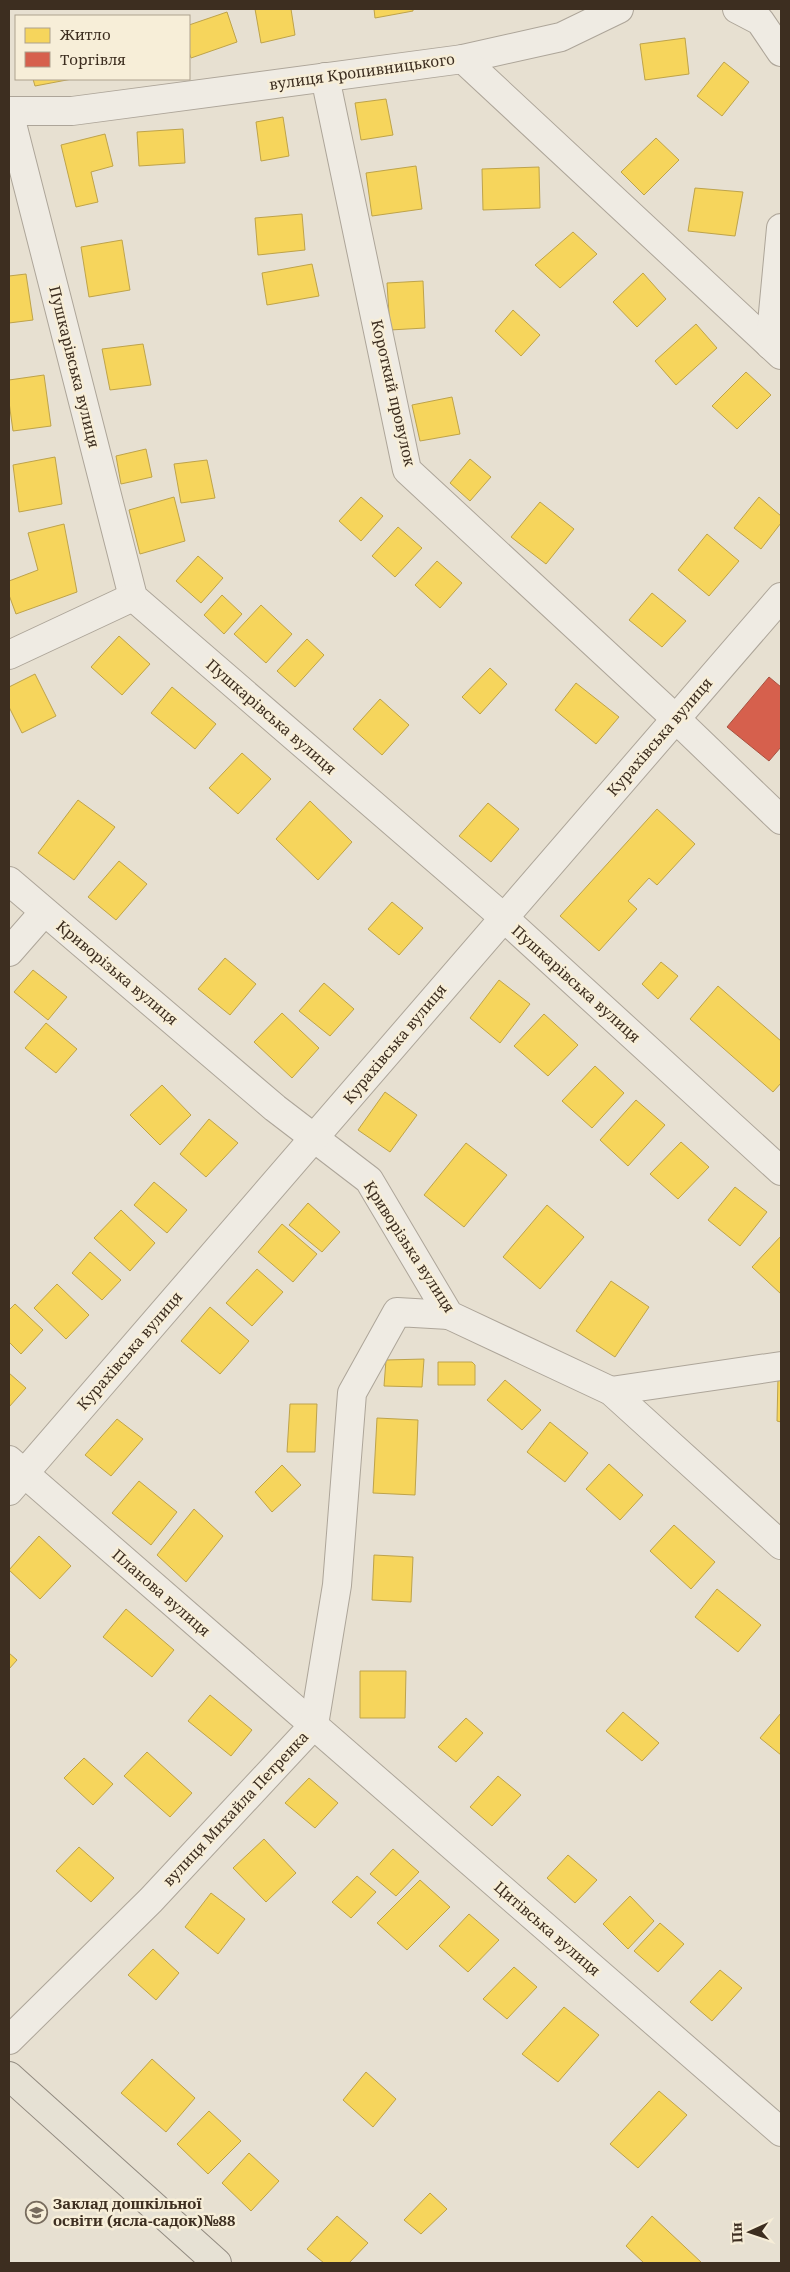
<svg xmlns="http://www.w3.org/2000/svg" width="790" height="2272" viewBox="0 0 790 2272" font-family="'Noto Serif',serif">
  <rect width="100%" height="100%" fill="#e7e0d1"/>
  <!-- homes -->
  <g fill="#f6d55c" stroke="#bea34a">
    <polygon points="255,9 291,9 295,35 261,43"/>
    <polygon points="374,9 413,9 413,11 375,18"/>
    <polygon points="227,12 237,42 191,58 189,52 189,25"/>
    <polygon points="685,38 689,74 645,80 640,44"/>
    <polygon points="724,62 749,82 722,116 697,96"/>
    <polygon points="33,79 72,79 35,86"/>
    <polygon points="386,99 393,135 361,140 355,103"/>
    <polygon points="283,117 289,156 261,161 256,122"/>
    <polygon points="183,129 185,163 139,166 137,132"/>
    <polygon points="105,134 113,166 91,172 98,202 76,207 61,145"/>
    <polygon points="656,138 679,160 644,195 621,172"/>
    <polygon points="416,166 422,209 372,216 366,173"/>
    <polygon points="539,167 540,208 483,210 482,169"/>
    <polygon points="695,188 743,192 735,236 688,231"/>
    <polygon points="302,214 305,250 258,255 255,218"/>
    <polygon points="573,232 597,254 560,288 535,265"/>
    <polygon points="122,240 130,290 89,297 81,247"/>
    <polygon points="312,264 319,296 267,305 262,273"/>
    <polygon points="643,273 666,299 637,327 613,302"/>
    <polygon points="26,274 33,320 9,323 9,276"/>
    <polygon points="423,281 425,328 390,330 387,283"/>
    <polygon points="513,310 540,335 521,356 495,331"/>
    <polygon points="696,324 717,348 676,385 655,361"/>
    <polygon points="143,344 151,385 110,390 102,349"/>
    <polygon points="746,372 771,395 737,429 712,406"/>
    <polygon points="44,375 51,426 13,431 9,402 9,380"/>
    <polygon points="452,397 460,434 420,441 412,405"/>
    <polygon points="146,449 152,477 121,484 116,456"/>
    <polygon points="55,457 62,504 19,512 13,465"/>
    <polygon points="470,459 491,477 470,501 450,483"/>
    <polygon points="207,460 215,498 181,503 174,464"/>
    <polygon points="174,497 185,541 140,554 129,510"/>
    <polygon points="361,497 383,516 361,541 339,521"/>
    <polygon points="759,497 781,516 781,523 761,549 734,528"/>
    <polygon points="540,502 574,529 546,564 511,537"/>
    <polygon points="64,524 77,592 16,614 9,595 9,581 38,570 28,533"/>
    <polygon points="398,527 422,548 395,577 372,556"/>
    <polygon points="707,534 739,561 709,596 678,570"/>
    <polygon points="198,556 223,578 201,603 176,581"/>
    <polygon points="437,561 462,583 440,608 415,585"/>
    <polygon points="652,593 686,621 662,647 629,620"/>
    <polygon points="222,595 242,614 224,634 204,615"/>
    <polygon points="261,605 292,634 266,663 234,634"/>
    <polygon points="119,636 150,664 122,695 91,667"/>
    <polygon points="307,639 324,655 295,687 277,671"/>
    <polygon points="490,668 507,684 480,714 462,697"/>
    <polygon points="35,674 56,716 22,733 9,707 9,687"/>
    <polygon points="576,683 619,717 596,744 555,710"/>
    <polygon points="172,687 216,724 195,749 151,713"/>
    <polygon points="380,699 409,725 382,755 353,729"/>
    <polygon points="242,753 271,779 238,814 209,788"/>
    <polygon points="78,800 115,827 74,880 38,853"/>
    <polygon points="310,801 352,842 318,880 276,839"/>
    <polygon points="488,803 519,829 491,862 459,836"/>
    <polygon points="657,809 695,844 657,885 649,878 628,901 637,909 599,951 560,916"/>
    <polygon points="119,861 147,884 116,920 88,897"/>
    <polygon points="392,902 423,928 399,955 368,929"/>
    <polygon points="225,958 256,984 230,1015 198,989"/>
    <polygon points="661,962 678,976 658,999 642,984"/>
    <polygon points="33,970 67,997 48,1020 14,992"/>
    <polygon points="499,980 530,1004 500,1043 470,1018"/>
    <polygon points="324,983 354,1009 330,1036 299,1011"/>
    <polygon points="718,986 781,1041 781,1083 773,1092 690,1019"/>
    <polygon points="282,1013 319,1048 292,1078 254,1042"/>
    <polygon points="544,1014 578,1045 548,1076 514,1046"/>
    <polygon points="46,1023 77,1049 56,1073 25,1048"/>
    <polygon points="595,1066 624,1093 592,1128 562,1101"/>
    <polygon points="162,1085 191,1115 160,1145 130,1115"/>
    <polygon points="385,1092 417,1115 390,1152 358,1130"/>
    <polygon points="636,1100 665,1125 628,1166 600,1140"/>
    <polygon points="209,1119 238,1143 206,1177 180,1154"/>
    <polygon points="681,1142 709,1167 678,1199 650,1174"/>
    <polygon points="466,1143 507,1175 464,1227 424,1195"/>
    <polygon points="154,1182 187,1210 167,1233 134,1205"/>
    <polygon points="735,1187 767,1212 740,1246 708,1220"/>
    <polygon points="308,1203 340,1232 322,1252 289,1225"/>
    <polygon points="547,1205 584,1237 540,1289 503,1257"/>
    <polygon points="121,1210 155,1243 130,1271 94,1238"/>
    <polygon points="282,1224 317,1254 293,1282 258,1252"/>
    <polygon points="781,1236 781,1294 752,1267"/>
    <polygon points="90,1252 121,1280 102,1300 72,1273"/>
    <polygon points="257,1269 283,1292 252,1326 226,1303"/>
    <polygon points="611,1281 649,1307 615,1357 576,1331"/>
    <polygon points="57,1284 89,1315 66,1339 34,1308"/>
    <polygon points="15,1304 43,1330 21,1354 9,1342 9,1310"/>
    <polygon points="210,1307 249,1341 220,1374 181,1341"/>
    <polygon points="424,1359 422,1387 384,1386 386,1360"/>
    <polygon points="438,1362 472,1362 475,1365 475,1385 438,1385"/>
    <polygon points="9,1373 26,1388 9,1407"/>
    <polygon points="778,1377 781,1377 781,1422 777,1421"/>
    <polygon points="505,1380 541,1410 522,1430 487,1400"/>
    <polygon points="290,1404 317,1404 315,1452 287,1452"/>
    <polygon points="377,1418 418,1420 415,1495 373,1493"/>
    <polygon points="117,1419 143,1439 111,1476 85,1455"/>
    <polygon points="550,1422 588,1453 565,1482 527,1452"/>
    <polygon points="609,1464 643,1495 620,1520 586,1489"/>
    <polygon points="282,1465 301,1485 272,1512 255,1492"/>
    <polygon points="139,1481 177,1512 151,1545 112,1513"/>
    <polygon points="194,1509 223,1536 186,1582 157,1555"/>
    <polygon points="674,1525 715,1562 691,1589 650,1551"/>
    <polygon points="39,1536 71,1566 40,1599 9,1570"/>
    <polygon points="374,1555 413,1557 411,1602 372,1600"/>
    <polygon points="717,1589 761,1625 738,1652 695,1617"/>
    <polygon points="126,1609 174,1650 152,1677 103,1637"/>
    <polygon points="9,1653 17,1660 9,1669"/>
    <polygon points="360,1671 406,1671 405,1718 360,1718"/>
    <polygon points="210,1695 252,1730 231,1756 188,1721"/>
    <polygon points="623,1712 659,1743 642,1761 606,1731"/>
    <polygon points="781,1713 781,1755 760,1738"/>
    <polygon points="466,1718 483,1733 456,1762 438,1747"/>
    <polygon points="147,1752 192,1793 170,1817 124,1776"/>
    <polygon points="84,1758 113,1784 93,1805 64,1778"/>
    <polygon points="498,1776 521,1795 492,1826 470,1807"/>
    <polygon points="309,1778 338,1803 315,1828 285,1803"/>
    <polygon points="264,1839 296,1873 266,1902 233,1868"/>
    <polygon points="79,1847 114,1878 91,1902 56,1871"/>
    <polygon points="393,1849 419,1872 396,1896 370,1874"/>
    <polygon points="568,1855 597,1880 575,1903 547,1878"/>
    <polygon points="357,1876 376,1892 351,1918 332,1902"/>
    <polygon points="420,1880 450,1907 407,1950 377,1923"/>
    <polygon points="211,1893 245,1919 218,1954 185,1927"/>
    <polygon points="630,1896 654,1921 628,1949 603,1924"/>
    <polygon points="469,1914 499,1940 468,1972 439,1946"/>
    <polygon points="660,1923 684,1944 658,1972 634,1951"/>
    <polygon points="153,1949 179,1973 156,2000 128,1975"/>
    <polygon points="514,1967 537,1987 507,2019 483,1999"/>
    <polygon points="720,1970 742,1988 712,2021 690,2002"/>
    <polygon points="564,2007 599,2035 558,2082 522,2054"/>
    <polygon points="152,2059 195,2098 166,2132 121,2093"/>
    <polygon points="366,2072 396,2099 373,2127 343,2100"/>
    <polygon points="659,2091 687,2115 638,2168 610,2144"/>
    <polygon points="209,2111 241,2141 208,2174 177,2144"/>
    <polygon points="249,2153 279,2181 251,2211 222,2183"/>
    <polygon points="430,2193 447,2209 421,2234 404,2220"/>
    <polygon points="337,2216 368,2243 349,2263 324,2263 307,2249"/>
    <polygon points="652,2216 702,2263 644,2263 626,2246"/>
  </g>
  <!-- shops -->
  <polygon fill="#d6604d" stroke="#a85140" points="769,677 781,687 781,747 769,761 727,727"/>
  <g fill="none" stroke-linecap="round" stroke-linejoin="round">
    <defs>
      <g id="minor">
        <polyline points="737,9 760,21 781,52"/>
        <polyline points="463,59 561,37 619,9"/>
        <polyline points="325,77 407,470 676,719 781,820"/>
        <polyline points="9,111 72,111 463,59 781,355"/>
        <polyline points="9,112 133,597 503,917 781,1171"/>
        <polyline points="770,345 781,228"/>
        <polyline points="9,655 133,597"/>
        <polyline points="9,881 275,1108 369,1180 449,1315 611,1391 781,1545"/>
        <polyline points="9,952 44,912"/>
        <polyline points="611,1391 781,1366"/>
        <polyline points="9,1460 781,2132"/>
        <polyline points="9,1491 781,597"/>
        <polyline points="9,2040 151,1900 314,1725 337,1585 352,1393 397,1312 449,1315"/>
      </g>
      <polyline id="primary" points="9,2076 217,2263"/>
    </defs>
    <!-- minor casing -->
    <use href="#minor" stroke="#ada599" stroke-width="30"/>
    <!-- primary casing -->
    <use href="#primary" stroke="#928b80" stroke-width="30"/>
    <!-- minor -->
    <use href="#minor" stroke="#efebe3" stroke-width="28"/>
    <!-- primary -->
    <use href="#primary" stroke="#e6e1d4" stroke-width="28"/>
  </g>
  <!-- icons -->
  <defs>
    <symbol id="school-ring" viewBox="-11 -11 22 22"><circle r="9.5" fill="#f7eed8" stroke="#786c5e" stroke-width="1.5"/><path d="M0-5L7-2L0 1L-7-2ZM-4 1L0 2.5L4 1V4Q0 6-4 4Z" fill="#786c5e"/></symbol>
  </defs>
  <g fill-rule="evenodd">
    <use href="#school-ring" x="24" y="2200" width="25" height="25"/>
  </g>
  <g text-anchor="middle" stroke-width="5" stroke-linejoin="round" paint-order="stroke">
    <!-- street labels -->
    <g font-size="15" fill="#3d2e20" stroke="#f7eed8">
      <text transform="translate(362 72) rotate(-8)" y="5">вулиця Кропивницького</text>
      <text transform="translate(74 367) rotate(76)" y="5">Пушкарівська вулиця</text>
      <text transform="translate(393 393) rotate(77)" y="5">Короткий провулок</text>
      <text transform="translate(271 717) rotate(41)" y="5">Пушкарівська вулиця</text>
      <text transform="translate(660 737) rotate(-49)" y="5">Курахівська вулиця</text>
      <text transform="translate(117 973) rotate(40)" y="5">Криворізька вулиця</text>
      <text transform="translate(576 984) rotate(42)" y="5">Пушкарівська вулиця</text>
      <text transform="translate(395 1044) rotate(-50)" y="5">Курахівська вулиця</text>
      <text transform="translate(409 1247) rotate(57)" y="5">Криворізька вулиця</text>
      <text transform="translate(130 1351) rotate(-49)" y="5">Курахівська вулиця</text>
      <text transform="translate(161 1593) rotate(41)" y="5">Планова вулиця</text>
      <text transform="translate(236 1809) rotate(-47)" y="5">вулиця Михайла Петренка</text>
      <text transform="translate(547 1929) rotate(41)" y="5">Цитівська вулиця</text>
    </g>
    <!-- poi labels -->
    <g font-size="15" font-weight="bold" fill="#3d2e20" stroke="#f7eed8" text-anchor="start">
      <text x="53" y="2209">Заклад дошкільної<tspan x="53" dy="17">освіти (ясла-садок)№88</tspan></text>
    </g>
  </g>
  <!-- border -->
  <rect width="790" height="2272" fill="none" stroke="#3d2e20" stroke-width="20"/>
  <!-- legend -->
  <rect x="15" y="15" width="175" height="65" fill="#f7eed8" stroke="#ada18e"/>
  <rect x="25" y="28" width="25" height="15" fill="#f6d55c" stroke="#ada18e"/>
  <text x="60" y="40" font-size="15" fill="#3d2e20">Житло</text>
  <rect x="25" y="52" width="25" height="15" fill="#d6604d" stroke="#ada18e"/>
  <text x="60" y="65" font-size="15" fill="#3d2e20">Торгівля</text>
  <!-- north arrow -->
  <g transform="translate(750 2232) rotate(267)" stroke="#f7eed8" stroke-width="4" paint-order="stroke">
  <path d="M0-4L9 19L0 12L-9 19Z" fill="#3d2e20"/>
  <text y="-8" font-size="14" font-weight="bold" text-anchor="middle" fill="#3d2e20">Пн</text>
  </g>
</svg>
